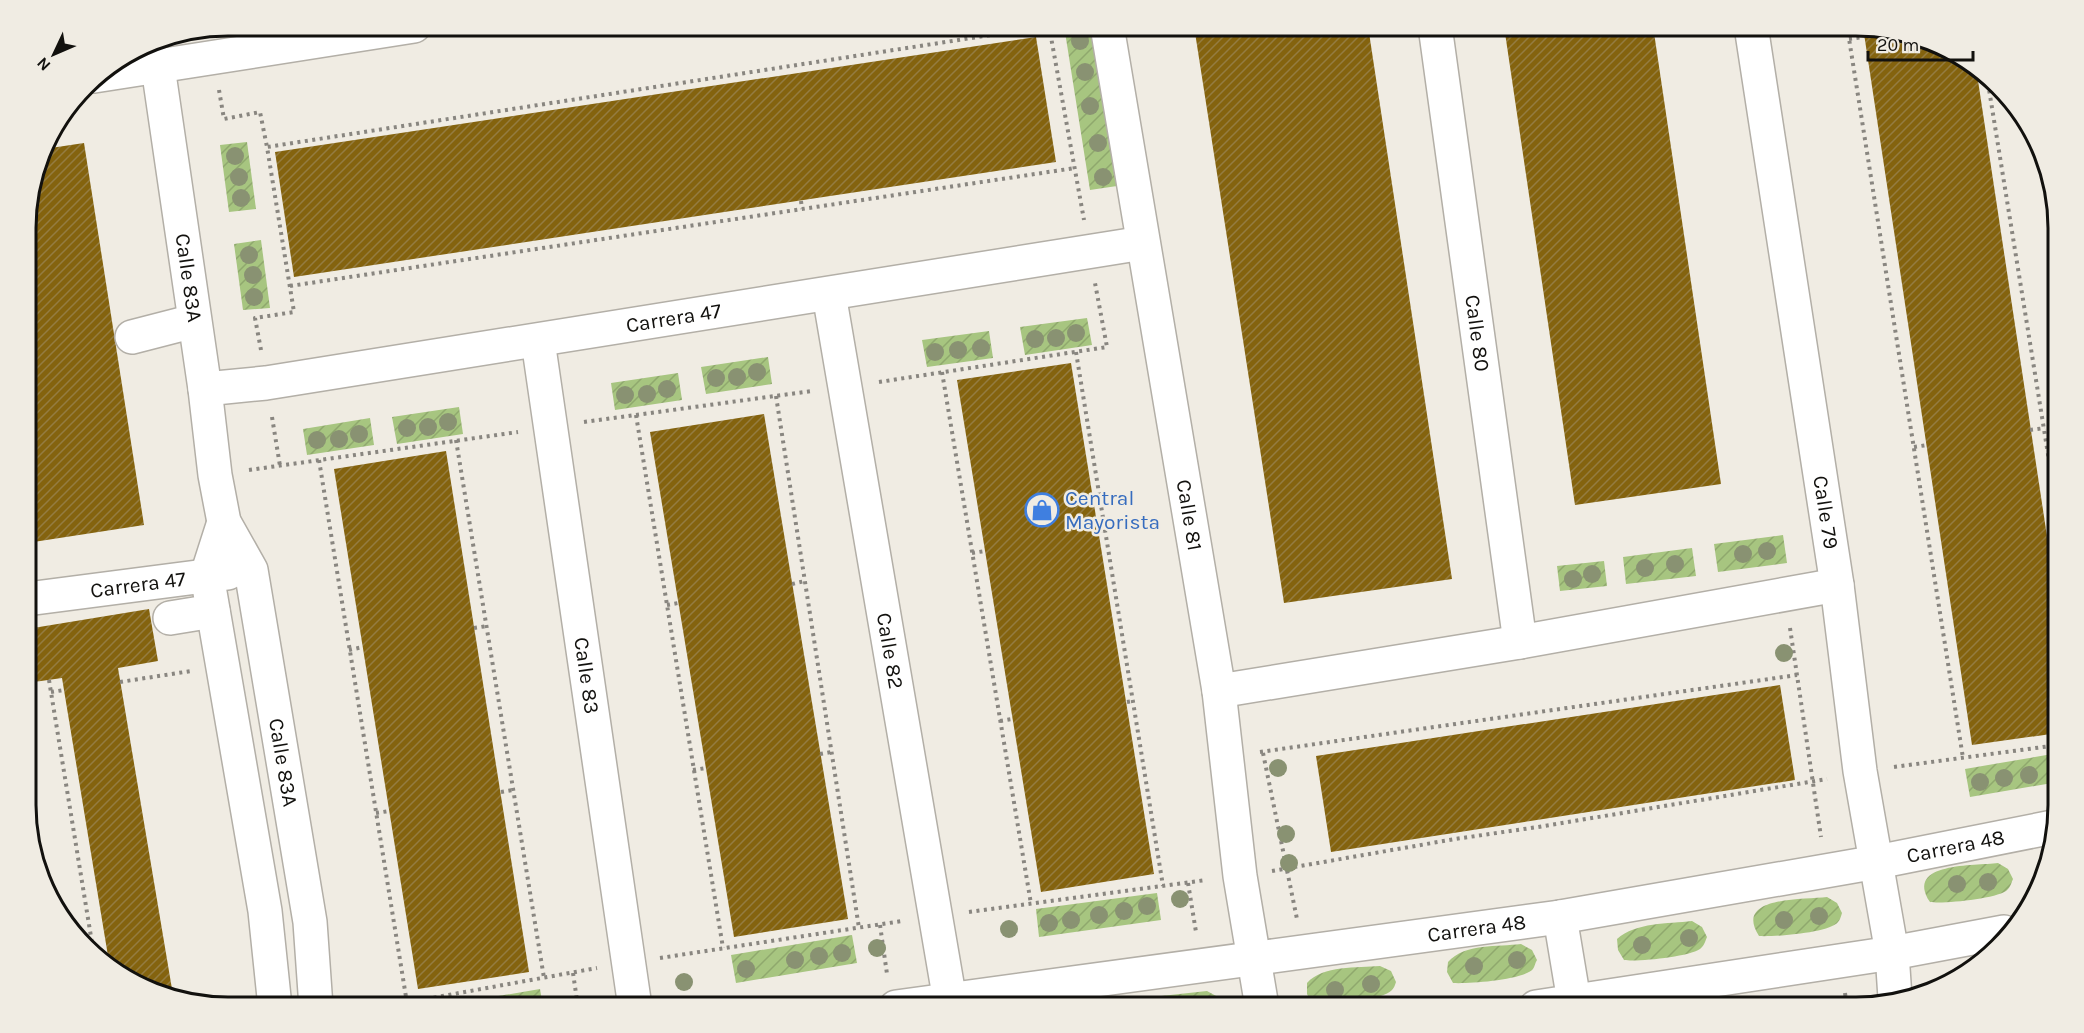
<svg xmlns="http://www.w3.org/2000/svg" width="2084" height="1033" viewBox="0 0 2084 1033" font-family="Karla,sans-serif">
  <defs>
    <pattern id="garden-furrows" width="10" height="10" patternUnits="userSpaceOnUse" patternTransform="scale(1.5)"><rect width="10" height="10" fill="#a7c580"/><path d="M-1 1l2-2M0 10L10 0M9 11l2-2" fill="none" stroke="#8fa86d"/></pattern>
    <pattern id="building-hatch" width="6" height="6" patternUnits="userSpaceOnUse" patternTransform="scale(1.5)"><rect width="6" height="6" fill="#84630e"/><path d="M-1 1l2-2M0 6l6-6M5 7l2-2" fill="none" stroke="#947c41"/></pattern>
  </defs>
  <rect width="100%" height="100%" fill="#f0ece3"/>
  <!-- garden -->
  <g fill="url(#garden-furrows)">
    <polygon points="1093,28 1117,186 1090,190 1065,32"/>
    <polygon points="247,142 256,209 229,212 220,145"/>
    <polygon points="261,240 270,308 243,310 234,244"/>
    <polygon points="1087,318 1092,345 1025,355 1020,327"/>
    <polygon points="989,331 993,358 927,367 922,340"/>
    <polygon points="768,357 772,384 706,394 701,367"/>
    <polygon points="678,373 682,400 615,410 611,383"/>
    <polygon points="459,407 463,434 397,444 392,417"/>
    <polygon points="370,418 374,445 307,455 303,429"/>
    <polygon points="1783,535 1787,563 1718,572 1714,544"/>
    <polygon points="1692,548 1696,576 1626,584 1623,557"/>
    <polygon points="1604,561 1607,586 1560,591 1557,566"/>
    <polygon points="2058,753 2058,782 1970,797 1965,769"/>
    <path d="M1998 863 2008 869 2013 879C2011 884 2010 888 2006 891 1994 899 1944 904 1930 902 1904 862 1975 866 1998 863Z"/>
    <polygon points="1157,893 1161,920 1039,937 1036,909"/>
    <path d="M1827 897 1837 903 1842 913C1841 916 1840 920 1838 922 1830 933 1773 937 1759 936 1733 896 1803 900 1827 897Z"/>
    <path d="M1692 921 1702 927 1707 937C1705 942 1704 946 1700 949 1688 957 1638 962 1624 960L1618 950 1617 939C1636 922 1668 924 1692 921Z"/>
    <polygon points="852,935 857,963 736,983 731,955"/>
    <path d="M1521 944 1532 950 1537 960C1535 963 1535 966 1533 969 1524 980 1468 984 1453 983L1447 972 1448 962C1465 943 1498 947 1521 944Z"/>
    <path d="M1380 966 1391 971 1396 982C1395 985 1394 988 1392 990 1382 1001 1327 1005 1312 1004L1307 994V983C1323 965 1357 968 1380 966Z"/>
    <polygon points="540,989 543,1007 433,1007"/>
    <polygon points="1207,991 1218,997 1223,1007 1134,1007 1141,1000 1152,997"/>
  </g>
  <!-- building -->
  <g fill="url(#building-hatch)">
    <polygon points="1194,26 1368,26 1452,579 1284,603"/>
    <polygon points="1504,26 1653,26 1721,484 1575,505"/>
    <polygon points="1863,27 1945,46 1977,74 2058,609 2058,733 1972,745"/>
    <polygon points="1036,37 1056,162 294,277 275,152"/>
    <polygon points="84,143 144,525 27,543 26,215 44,149"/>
    <polygon points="1071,363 1154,874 1041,892 957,380"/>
    <polygon points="764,414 848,919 734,937 650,432"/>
    <polygon points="446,451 529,972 418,989 334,469"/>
    <polygon points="149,609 158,661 118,668 173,995 139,987 109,962 62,678 27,683 27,629"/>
    <polygon points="1780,685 1795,780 1331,852 1316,756"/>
    <polygon points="27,810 28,810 34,847 27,832"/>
    <polygon points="222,998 231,1007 216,1005"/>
  </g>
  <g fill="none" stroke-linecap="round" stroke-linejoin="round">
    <defs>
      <g id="minor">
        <path id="s1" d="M1107 26 1219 691 1240 876 1262 1007"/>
        <path id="s2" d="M1435 26 1520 642"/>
        <path id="s3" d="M1751 26 1837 585 1860 771 1892 953 1895 998"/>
        <path id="s4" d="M158 67 205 389 215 475 224 522 251 570 310 922 316 1007"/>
        <polyline points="94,76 414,26"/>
        <path id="s5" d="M829 294 951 1007"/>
        <polyline points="132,337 194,321"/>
        <path id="s6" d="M538 341 635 1007"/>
        <path id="s7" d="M205 389 266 383 1143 243"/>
        <polyline points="224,522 207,575 265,911 275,1007"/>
        <path id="s8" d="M27 599 228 573"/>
        <polyline points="170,618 213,611"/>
        <polyline points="1219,691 1520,642 1837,585"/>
        <polyline points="1560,917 1575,1007"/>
        <path id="s9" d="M896 1007 1560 917 1877 862 2053 827"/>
        <polyline points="1536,1007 1892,953 2004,932"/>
      </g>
    </defs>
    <!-- minor casing -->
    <use href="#minor" stroke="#b3afa7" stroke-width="36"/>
    <!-- path -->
    <g stroke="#898680" stroke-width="4" stroke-dasharray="3 4.5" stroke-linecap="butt">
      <polyline points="1049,26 1084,220"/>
      <polyline points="1847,26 1963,758"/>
      <polyline points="1849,39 1864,37"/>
      <polyline points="1988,83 2058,516"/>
      <polyline points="219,90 224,119 260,112 267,147"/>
      <polyline points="801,201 802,209"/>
      <polyline points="290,286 1075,168"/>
      <polyline points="261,350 255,318 294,312 267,147 1049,26"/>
      <polyline points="1076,352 1163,886"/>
      <polyline points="942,372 1031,904"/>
      <polyline points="879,382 1107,347 1095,283"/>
      <polyline points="776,396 859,928"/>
      <polyline points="636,415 723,948"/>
      <polyline points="272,417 280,466"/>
      <polyline points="584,422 812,391"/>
      <polyline points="2030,430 2045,428"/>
      <polyline points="456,440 544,978"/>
      <polyline points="1914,447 1927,445"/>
      <polyline points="319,460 407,1003"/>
      <polyline points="249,470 518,432"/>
      <polyline points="1099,531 1105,530"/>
      <polyline points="972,553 985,551"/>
      <polyline points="792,584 805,581"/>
      <polyline points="667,605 678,603"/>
      <polyline points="474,628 487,626"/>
      <polyline points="1790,628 1821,837"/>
      <polyline points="349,650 363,647"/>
      <polyline points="49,680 93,949"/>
      <polyline points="120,682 191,671"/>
      <polyline points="51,692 64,690"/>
      <polyline points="1127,702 1133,701"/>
      <polyline points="1000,721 1012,719"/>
      <polyline points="1260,752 1797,675"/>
      <polyline points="1263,753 1297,919"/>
      <polyline points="820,754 831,752"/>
      <polyline points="1894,767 2058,745"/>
      <polyline points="693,770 706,768"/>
      <polyline points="501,792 513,790"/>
      <polyline points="376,813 389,811"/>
      <polyline points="1272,871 1455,839 1538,827 1827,779"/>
      <polyline points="1188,883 1196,932"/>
      <polyline points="969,912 1206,880"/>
      <polyline points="880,925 887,974"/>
      <polyline points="660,958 902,921"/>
      <polyline points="573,973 578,1007"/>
      <polyline points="1845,993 1847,1007"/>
      <polyline points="382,1007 597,968"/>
    </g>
    <!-- minor -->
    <use href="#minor" stroke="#fff" stroke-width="33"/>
  </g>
  <!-- trees -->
  <g fill="#899272">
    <circle cx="1080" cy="41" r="9"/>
    <circle cx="1085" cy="72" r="9"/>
    <circle cx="1090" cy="106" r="9"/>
    <circle cx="1098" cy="143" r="9"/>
    <circle cx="235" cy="156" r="9"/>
    <circle cx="239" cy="177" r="9"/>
    <circle cx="1103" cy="177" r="9"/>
    <circle cx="241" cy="198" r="9"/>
    <circle cx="249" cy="255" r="9"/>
    <circle cx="253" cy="275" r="9"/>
    <circle cx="254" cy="297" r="9"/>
    <circle cx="1076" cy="333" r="9"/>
    <circle cx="1056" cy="338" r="9"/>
    <circle cx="1035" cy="339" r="9"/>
    <circle cx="981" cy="348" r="9"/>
    <circle cx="958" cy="350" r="9"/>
    <circle cx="935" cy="352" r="9"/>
    <circle cx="757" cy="372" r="9"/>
    <circle cx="737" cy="377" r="9"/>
    <circle cx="716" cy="378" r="9"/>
    <circle cx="667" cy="389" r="9"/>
    <circle cx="647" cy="394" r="9"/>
    <circle cx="625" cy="395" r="9"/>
    <circle cx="448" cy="422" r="9"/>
    <circle cx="428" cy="427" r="9"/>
    <circle cx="407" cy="428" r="9"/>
    <circle cx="359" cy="434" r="9"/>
    <circle cx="339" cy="439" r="9"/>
    <circle cx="317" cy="440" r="9"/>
    <circle cx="1767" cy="551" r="9"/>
    <circle cx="1743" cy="554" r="9"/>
    <circle cx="1675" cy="564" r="9"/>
    <circle cx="1645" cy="568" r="9"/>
    <circle cx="1592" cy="574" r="9"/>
    <circle cx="1573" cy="579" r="9"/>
    <circle cx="1784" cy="653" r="9"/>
    <circle cx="1278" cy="768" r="9"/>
    <circle cx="2029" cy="775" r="9"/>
    <circle cx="2004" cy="778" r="9"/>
    <circle cx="1980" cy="782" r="9"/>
    <circle cx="1286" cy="834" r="9"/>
    <circle cx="1289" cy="863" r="9"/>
    <circle cx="1988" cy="882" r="9"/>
    <circle cx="1957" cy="884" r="9"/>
    <circle cx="1180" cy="899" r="9"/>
    <circle cx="1147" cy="906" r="9"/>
    <circle cx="1124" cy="911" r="9"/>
    <circle cx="1099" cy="915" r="9"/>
    <circle cx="1819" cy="916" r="9"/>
    <circle cx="1071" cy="920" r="9"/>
    <circle cx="1784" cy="920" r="9"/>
    <circle cx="1049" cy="923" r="9"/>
    <circle cx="1009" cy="929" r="9"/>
    <circle cx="1689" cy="938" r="9"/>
    <circle cx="1642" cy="945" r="9"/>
    <circle cx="877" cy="948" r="9"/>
    <circle cx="842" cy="953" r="9"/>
    <circle cx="819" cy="956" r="9"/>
    <circle cx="795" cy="960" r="9"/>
    <circle cx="1517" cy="960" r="9"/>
    <circle cx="1474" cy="966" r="9"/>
    <circle cx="746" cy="969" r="9"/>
    <circle cx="684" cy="982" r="9"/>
    <circle cx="1371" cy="984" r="9"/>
    <circle cx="1335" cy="990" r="9"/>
  </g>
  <!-- icons -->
  <defs>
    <symbol id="shop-ring" viewBox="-11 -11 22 22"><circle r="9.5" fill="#f0ece3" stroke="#3f7fe0" stroke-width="1.5"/><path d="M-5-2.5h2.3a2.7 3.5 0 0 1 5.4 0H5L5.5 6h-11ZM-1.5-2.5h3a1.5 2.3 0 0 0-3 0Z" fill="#3f7fe0"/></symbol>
  </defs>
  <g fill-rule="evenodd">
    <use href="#shop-ring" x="1023" y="491" width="38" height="38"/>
  </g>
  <g text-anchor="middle" stroke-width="5" stroke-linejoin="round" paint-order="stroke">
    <!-- street labels -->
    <g font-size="21" fill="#12110e" stroke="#f0ece3">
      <text dy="7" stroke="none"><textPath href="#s4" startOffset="213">Calle 83A</textPath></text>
      <text dy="7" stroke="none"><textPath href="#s7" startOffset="474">Carrera 47</textPath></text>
      <text dy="7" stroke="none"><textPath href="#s2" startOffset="310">Calle 80</textPath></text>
      <text dy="7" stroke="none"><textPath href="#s3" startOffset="492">Calle 79</textPath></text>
      <text dy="7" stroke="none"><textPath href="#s1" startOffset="496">Calle 81</textPath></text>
      <text dy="7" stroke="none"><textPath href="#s8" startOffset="112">Carrera 47</textPath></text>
      <text dy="7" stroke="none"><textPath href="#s5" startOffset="362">Calle 82</textPath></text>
      <text dy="7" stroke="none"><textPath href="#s6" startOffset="338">Calle 83</textPath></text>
      <text dy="7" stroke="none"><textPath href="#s4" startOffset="710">Calle 83A</textPath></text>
      <text dy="7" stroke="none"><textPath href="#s9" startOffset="1072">Carrera 48</textPath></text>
      <text dy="7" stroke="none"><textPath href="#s9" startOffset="586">Carrera 48</textPath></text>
    </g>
    <!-- shop labels -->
    <g font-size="21" fill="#366cbe" stroke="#f0ece3" text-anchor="start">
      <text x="1065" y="505">Central<tspan x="1065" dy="24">Mayorista</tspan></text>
    </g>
  </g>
  <!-- crop -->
  <path d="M0 0H2084V1033H0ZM228 36H1856A192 192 0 0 1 2048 228V805A192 192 0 0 1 1856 997H228A192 192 0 0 1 36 805V228A192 192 0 0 1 228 36Z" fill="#f0ece3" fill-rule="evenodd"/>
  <path fill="none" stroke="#12110e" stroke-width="3" d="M228 36H1856A192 192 0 0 1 2048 228V805A192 192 0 0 1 1856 997H228A192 192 0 0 1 36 805V228A192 192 0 0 1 228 36Z"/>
  <!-- north arrow -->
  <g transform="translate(54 54) rotate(226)" stroke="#f0ece3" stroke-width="4.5" paint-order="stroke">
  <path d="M0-4.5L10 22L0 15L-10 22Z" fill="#12110e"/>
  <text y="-9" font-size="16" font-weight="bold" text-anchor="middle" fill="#12110e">N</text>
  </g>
  <!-- scale -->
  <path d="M1868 51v9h105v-9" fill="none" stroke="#12110e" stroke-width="3"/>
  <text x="1877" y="51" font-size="18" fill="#12110e" stroke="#f0ece3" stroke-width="4.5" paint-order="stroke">20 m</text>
</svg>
